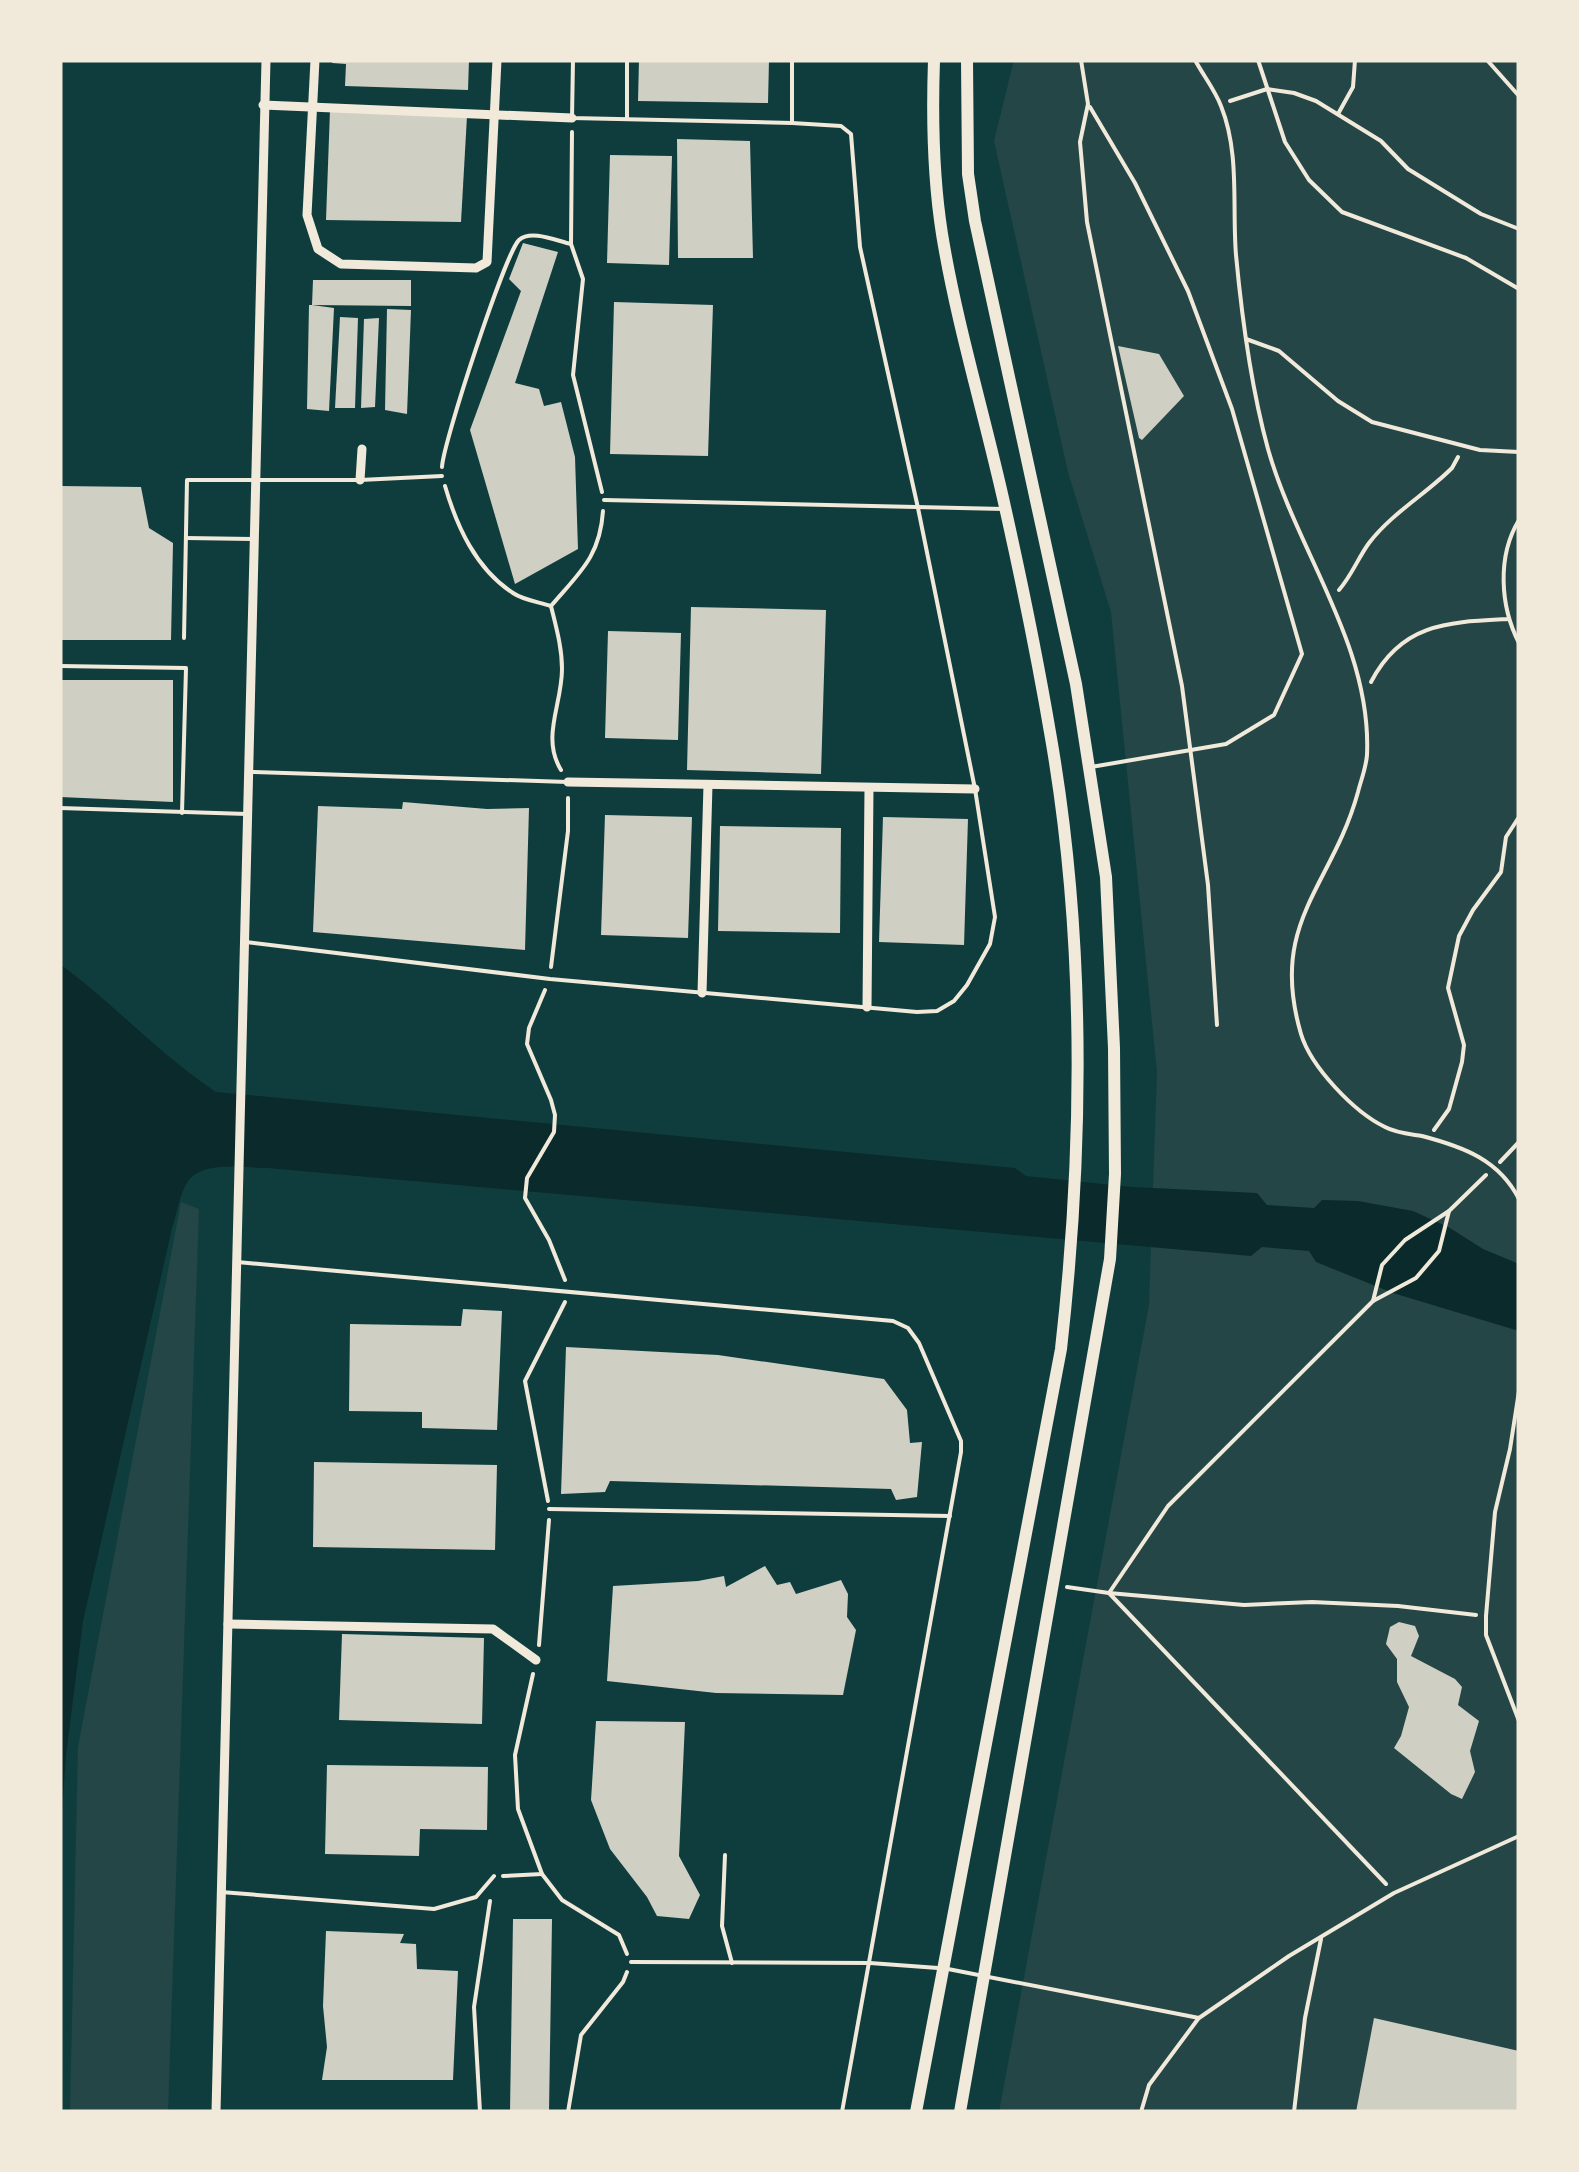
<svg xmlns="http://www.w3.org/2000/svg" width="1579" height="2172" viewBox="0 0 1579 2172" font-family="'Asap Condensed',sans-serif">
  <rect width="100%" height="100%" fill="#0f3d3e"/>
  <!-- green -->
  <g fill="#244646">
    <polygon points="1014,60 1519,60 1519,2112 999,2112 1149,1305 1157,1072 1111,612 1068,472 994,141"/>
    <polygon points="181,1202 199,1209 168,2112 70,2112 78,1747"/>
  </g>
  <!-- water -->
  <path fill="#0a2a2b" d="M60 964C114 1004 159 1054 216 1092L1015 1168 1026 1176 1132 1187 1257 1193 1267 1205 1314 1208 1322 1200 1358 1201 1413 1211 1450 1228 1483 1249 1519 1264V1331L1393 1293 1316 1262 1309 1251 1262 1247 1251 1256 268 1168C246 1168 204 1160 188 1181 180 1192 177 1214 172 1228L83 1621 66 1755 60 1842Z"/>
  <!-- building -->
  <g fill="#cfcfc3">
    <polygon points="333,60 469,60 468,90 345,86 346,64 332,63"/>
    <polygon points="639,60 769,60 768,103 638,101"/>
    <polygon points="330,110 467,116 461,222 326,220"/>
    <polygon points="677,139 750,141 753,258 678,258"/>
    <polygon points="610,155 672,156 669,265 607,263"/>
    <polygon points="523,243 558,252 515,383 539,389 544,406 561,402 575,457 578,549 515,584 470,430 521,291 509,279"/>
    <polygon points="313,280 411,280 411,306 312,305 334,308 329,411 307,409 309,305 312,305"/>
    <polygon points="614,302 713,305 708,456 610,454"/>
    <polygon points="387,309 411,310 407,414 385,410"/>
    <polygon points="340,317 358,318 355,408 335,408"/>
    <polygon points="379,318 375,407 361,408 364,319"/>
    <polygon points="1118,346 1159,354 1184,396 1142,440 1139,438"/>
    <polygon points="60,486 141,487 149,528 173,543 171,640 60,640"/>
    <polygon points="691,607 826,610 821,774 687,770"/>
    <polygon points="608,631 681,633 678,740 605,738"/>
    <polygon points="60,680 173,680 173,802 60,797"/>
    <polygon points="403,802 487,809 529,808 525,950 313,932 318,806 402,809"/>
    <polygon points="605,815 692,817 688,938 601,935"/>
    <polygon points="883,817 968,819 964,945 879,942"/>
    <polygon points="720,826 841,828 840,933 718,931"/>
    <polygon points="463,1309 502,1311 497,1430 422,1428 422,1412 349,1411 350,1324 461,1326"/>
    <polygon points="566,1347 718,1355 884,1379 907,1410 910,1443 922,1442 917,1497 896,1500 891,1489 610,1481 605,1492 561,1494"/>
    <polygon points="314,1462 497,1465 495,1550 313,1547"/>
    <polygon points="765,1566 777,1585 790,1582 796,1594 841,1580 848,1594 847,1617 856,1630 843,1695 716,1693 607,1681 613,1586 698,1581 724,1576 726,1587"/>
    <polygon points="1399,1622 1415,1626 1419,1636 1411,1656 1455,1679 1462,1687 1458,1705 1479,1721 1470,1751 1475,1772 1462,1799 1451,1794 1394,1748 1401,1736 1409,1707 1397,1682 1397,1659 1386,1644 1390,1627"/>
    <polygon points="342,1634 484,1638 482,1724 339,1720"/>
    <polygon points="596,1721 685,1722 679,1856 700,1895 689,1919 657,1916 647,1897 610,1849 591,1800"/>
    <polygon points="327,1765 488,1767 487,1830 420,1829 419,1856 325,1854"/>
    <polygon points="513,1919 552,1919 549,2112 510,2112"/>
    <polygon points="326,1931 404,1934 400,1943 416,1944 417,1969 458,1971 453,2080 322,2080 327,2047 323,2006"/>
    <polygon points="1374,2018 1519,2051 1519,2112 1356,2112"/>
  </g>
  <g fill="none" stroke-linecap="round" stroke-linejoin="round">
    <!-- path -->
    <g stroke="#f1e9da" stroke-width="4">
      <polyline points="1258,60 1285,142 1309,180 1342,212 1466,258 1519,289"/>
      <polyline points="1487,60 1519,96"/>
      <polyline points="1230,101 1267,89 1294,93 1316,101 1381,141 1408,169 1481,214 1519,229"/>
      <polyline points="1338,114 1353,87 1355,60"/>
      <polyline points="572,132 571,244 583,279 573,375 602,492"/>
      <path d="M442 467C443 443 505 254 519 240 531 229 557 241 571 244"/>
      <path d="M445 486C457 527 476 569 513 593 523 600 539 602 551 606"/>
      <path d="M1519 520C1497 556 1500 606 1519 643"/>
      <path d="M1339 590C1352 575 1358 558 1369 543 1392 513 1426 494 1452 468L1458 457"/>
      <path d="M1371 682C1402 622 1450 622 1509 619"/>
      <path d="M561 770C541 737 562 705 562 669 562 647 556 627 551 606 579 573 600 557 603 511"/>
      <polyline points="551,967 568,831 568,798"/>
      <polyline points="545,990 529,1028 527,1044 551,1100 555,1115 554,1132 527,1178 525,1198 549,1240 565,1280"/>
      <polyline points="1434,1130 1449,1109 1462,1062 1464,1045 1448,988 1459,936 1473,910 1501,872 1506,837 1519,817"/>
      <polyline points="1500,1162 1519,1142"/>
      <polyline points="1373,1301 1382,1265 1405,1240 1449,1211 1486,1175"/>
      <polyline points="548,1501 525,1381 565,1302"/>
      <polyline points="1067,1587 1109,1593 1168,1506 1373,1301 1416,1278 1439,1251 1449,1211"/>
      <polyline points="539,1645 549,1520"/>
      <polyline points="542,1874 562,1900 619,1935 627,1954"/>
      <polyline points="503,1876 542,1874 518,1809 515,1755 533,1674"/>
      <polyline points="1386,1884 1109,1593 1244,1605 1312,1602 1398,1606 1476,1615"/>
      <polyline points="480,2112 474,2007 490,1901"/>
      <polyline points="568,2112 581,2035 623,1982 627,1972"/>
    </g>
    <!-- service -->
    <g stroke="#f1e9da" stroke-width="4">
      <polyline points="627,60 627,119"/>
      <polyline points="1081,60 1088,104 1080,142 1087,222 1182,686 1208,885 1217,1025"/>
      <path d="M1195 60C1203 75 1215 90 1221 106 1240 153 1232 206 1236 255 1242 319 1251 387 1268 449 1297 552 1372 645 1367 755 1366 768 1361 780 1358 792 1332 887 1268 922 1301 1034 1311 1067 1354 1112 1385 1127 1396 1133 1410 1134 1422 1136 1464 1147 1499 1160 1519 1199"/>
      <polyline points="1090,107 1135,183 1188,291 1232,409 1302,654 1274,715 1226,744 1091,767"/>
      <polyline points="792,123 792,60"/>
      <polyline points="1246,339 1279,351 1338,401 1372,422 1480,450 1519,452"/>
      <polyline points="604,500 1004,509"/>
      <polyline points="186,538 252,539"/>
      <polyline points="184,638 187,480 360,480 442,476"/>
      <polyline points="60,666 186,668 182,813"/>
      <polyline points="253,772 568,782"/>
      <polyline points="60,808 247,814"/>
      <polyline points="246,942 550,979 917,1012 937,1011 954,1001 967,985 990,944 995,917 975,789 918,508 860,247 851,134 841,126 792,123 572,118 573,60"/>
      <polyline points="237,1262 893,1321 908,1328 919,1343 961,1441 961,1452 842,2112"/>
      <polyline points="1519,1391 1510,1449 1495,1512 1486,1616 1486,1635 1519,1721"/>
      <polyline points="549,1509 950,1516"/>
      <polyline points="725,1855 722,1926 732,1963"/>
      <polyline points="221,1892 434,1909 476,1897 494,1876"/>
      <polyline points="631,1962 870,1963 938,1968"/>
      <polyline points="948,1969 1199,2018 1289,1956 1394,1893 1519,1836"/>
      <polyline points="1141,2112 1149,2085 1198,2019"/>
      <polyline points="1294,2112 1305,2018 1321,1939"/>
    </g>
    <!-- minor -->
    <g stroke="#f1e9da" stroke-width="9">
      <polyline points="315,60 307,215 318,249 341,264 476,268 487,262 497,60"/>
      <polyline points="263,105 572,118"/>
      <polyline points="360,480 362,449"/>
      <polyline points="568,782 975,789"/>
      <polyline points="702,993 708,785"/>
      <polyline points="867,1007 869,788"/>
      <polyline points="228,1624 493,1629 536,1660"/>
      <polyline points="216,2112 266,60"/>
    </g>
    <!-- primary -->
    <g stroke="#f1e9da" stroke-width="12">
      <path d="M916 2112 1061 1349C1084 1145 1086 941 1051 738 1038 661 1022 583 1005 507 985 416 957 326 942 234 933 177 932 117 934 60"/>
      <polyline points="960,2112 1110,1259 1115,1174 1114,1048 1106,877 1076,684 975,221 968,174 967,60"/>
    </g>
  </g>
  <!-- border -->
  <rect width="1579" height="2172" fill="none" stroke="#f1e9da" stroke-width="125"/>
</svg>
